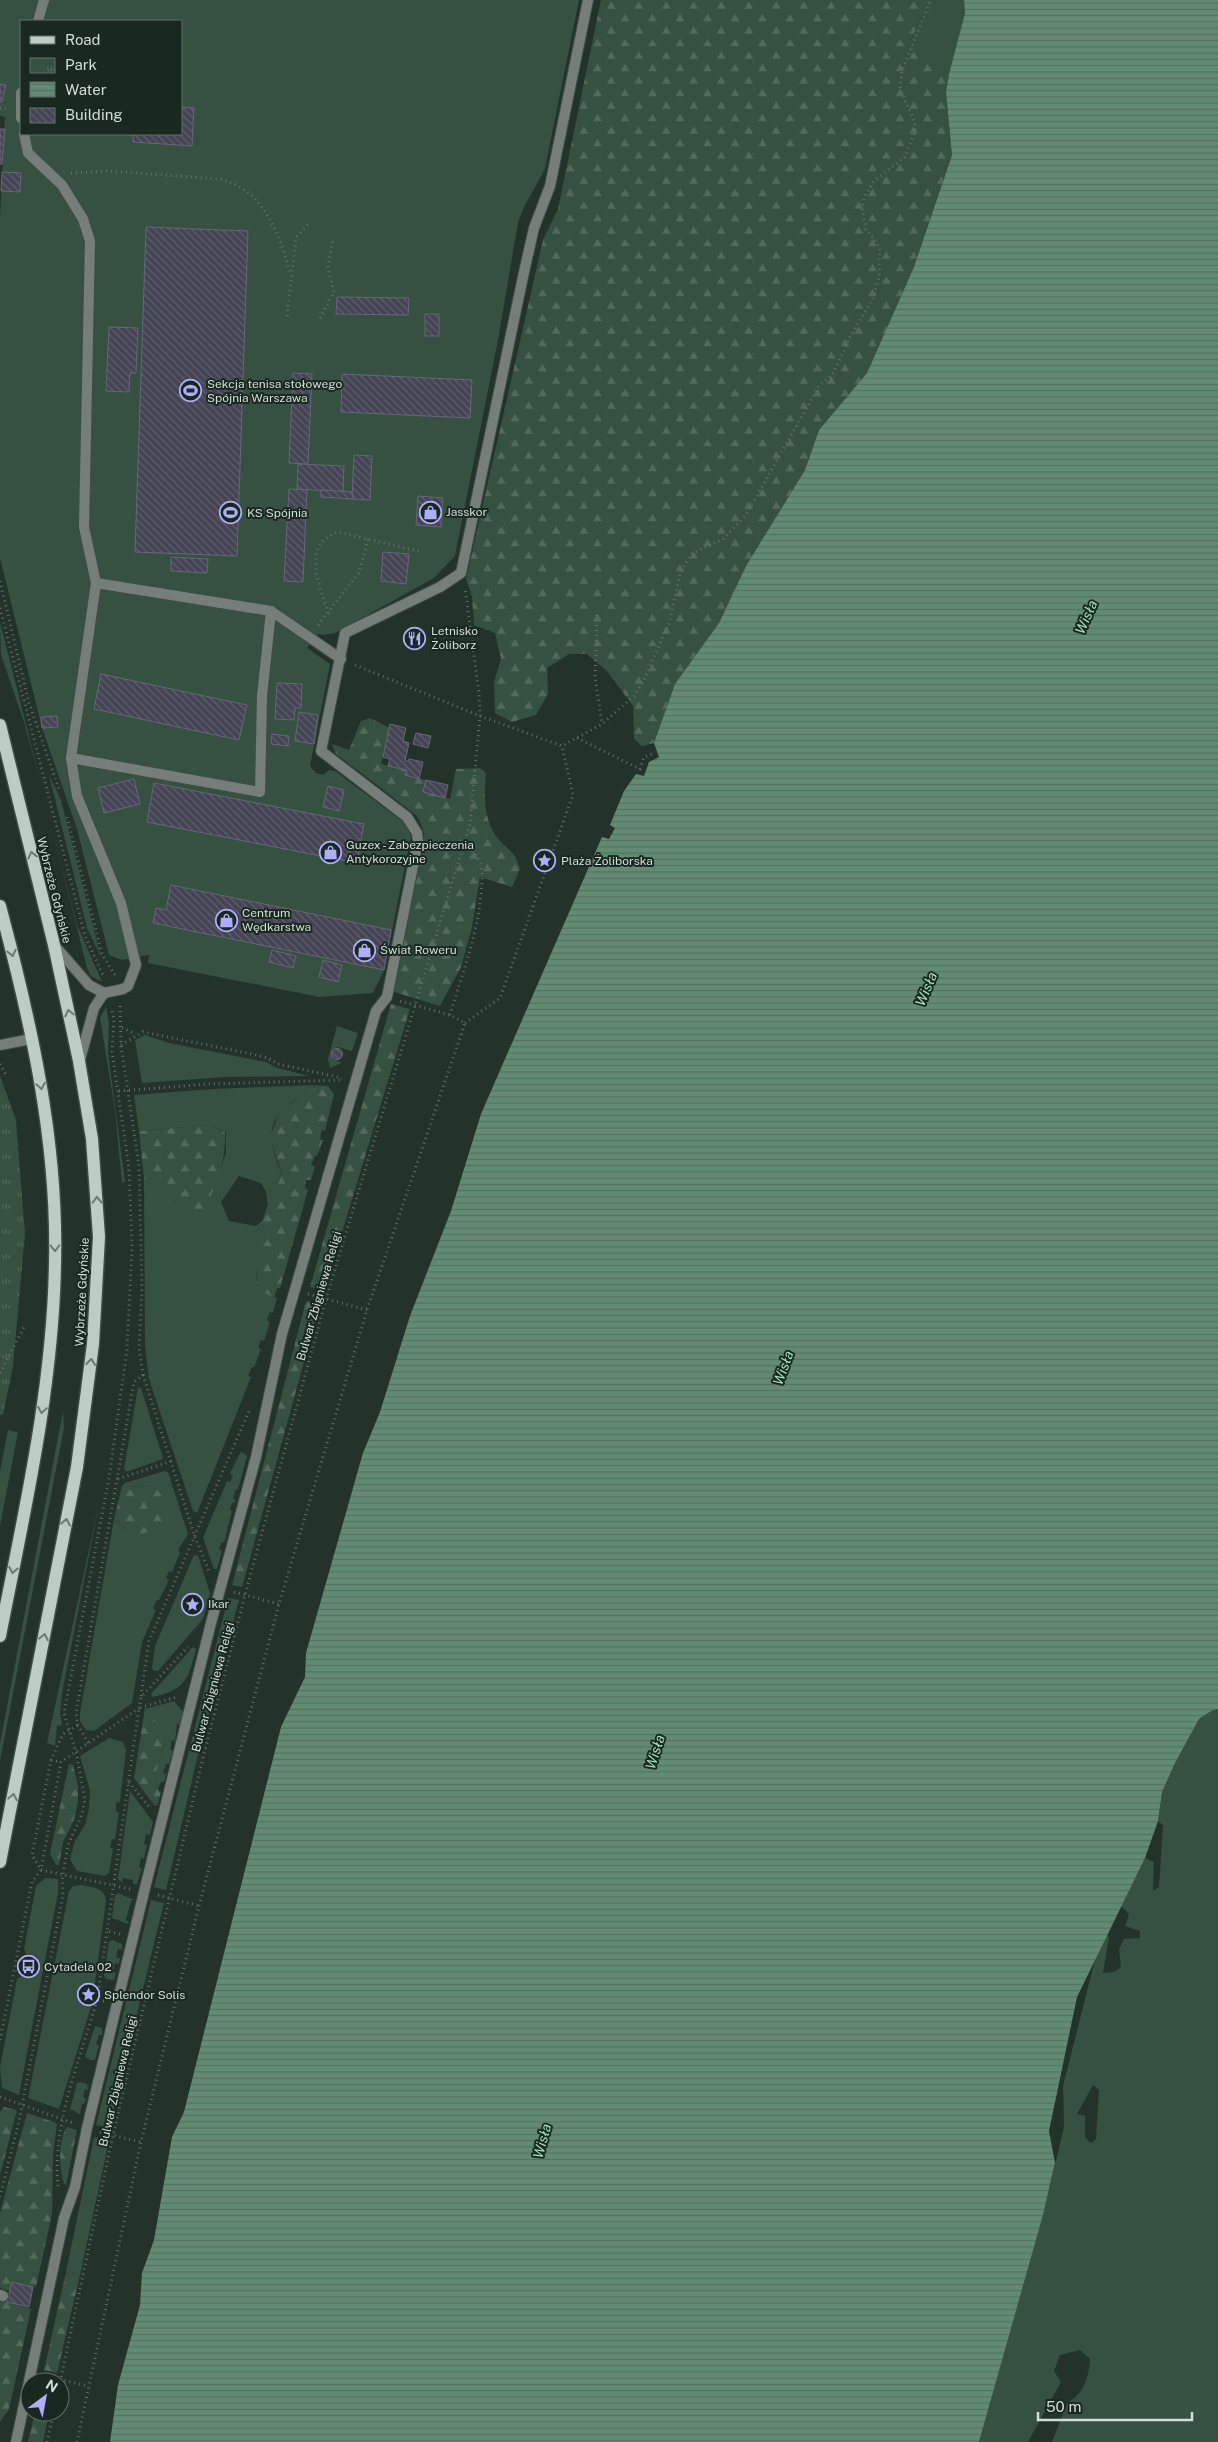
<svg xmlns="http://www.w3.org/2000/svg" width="1218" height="2442" viewBox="0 0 1218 2442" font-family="'Public Sans',sans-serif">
  <defs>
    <pattern id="forest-firs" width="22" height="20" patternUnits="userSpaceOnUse" patternTransform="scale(1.25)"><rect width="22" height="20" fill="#365041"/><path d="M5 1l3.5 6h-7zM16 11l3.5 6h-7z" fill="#52695c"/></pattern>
    <pattern id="park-tufts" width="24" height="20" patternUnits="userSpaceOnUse" patternTransform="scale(1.25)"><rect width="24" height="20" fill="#365041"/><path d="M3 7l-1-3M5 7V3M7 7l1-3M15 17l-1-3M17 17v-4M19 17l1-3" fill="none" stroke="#52695c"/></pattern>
    <pattern id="water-rules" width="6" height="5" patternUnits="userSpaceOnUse" patternTransform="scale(1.25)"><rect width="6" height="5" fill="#628b73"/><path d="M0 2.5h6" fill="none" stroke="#567161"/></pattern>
    <pattern id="building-back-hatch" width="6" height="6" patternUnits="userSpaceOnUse" patternTransform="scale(1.25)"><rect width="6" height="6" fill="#444454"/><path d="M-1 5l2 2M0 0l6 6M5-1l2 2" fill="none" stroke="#5e5f6c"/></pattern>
  </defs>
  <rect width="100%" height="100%" fill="#233329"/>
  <!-- green -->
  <g fill="#365041" fill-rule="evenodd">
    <path d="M0 0H579L545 168C537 187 523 204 518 223L498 340 455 556 434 578 335 633 324 635 318 634 307 648 330 664 310 766 316 773 323 775 329 770 335 771 405 823 411 836 384 970 373 993 319 997 148 963 149 955 122 960 109 955 77 829 42 728 0 558V217L5 117 0 116ZM21 21H181V134H21Z"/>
    <polygon points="935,0 964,0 965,13 949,74 908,48 920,19"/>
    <polygon points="0,622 77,925 102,982 91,976 87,968 42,787 24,722 1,655"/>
    <polygon points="49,775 61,800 101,957 87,928"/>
    <polygon points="106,1007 109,1023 108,1053 125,1182 122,1183 115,1110 100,1018"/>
    <polygon points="337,1026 358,1033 352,1051 338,1047 334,1049 333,1059 342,1063 330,1068 328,1059"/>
    <polygon points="145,1035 169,1043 266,1062 277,1068 309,1076 225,1077 142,1083 135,1040"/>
    <path d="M313 1085C272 1118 261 1122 282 1175L268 1205 266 1192 261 1183 239 1176 221 1202 229 1221 256 1226 264 1219 256 1275 257 1290 277 1298 273 1313 270 1312 267 1320 270 1322 264 1341 261 1340 258 1348 261 1349 254 1368 252 1367 248 1376 251 1377 197 1513 193 1511 149 1379 145 1346 144 1179 185 1210 213 1190 226 1153V1132L209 1125 139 1131 134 1095 213 1089Z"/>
    <polygon points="138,1387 141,1388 163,1458 160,1460 126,1472 124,1469"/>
    <polygon points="63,1411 64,1428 0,1761 0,1744"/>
    <polygon points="8,1430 18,1432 0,1526 0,1471"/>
    <polygon points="242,1452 247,1456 238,1490 236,1489 233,1498 236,1500 234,1503 232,1503 230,1510 232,1511 224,1543 222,1542 219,1549 222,1551 217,1569 214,1569 203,1538 227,1481 230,1482 233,1476 230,1474 240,1453"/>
    <polygon points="164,1471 168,1472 188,1534 178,1550 180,1553 172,1572 169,1571 166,1578 169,1580 159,1600 157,1600 153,1608 156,1610 142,1642 132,1703 94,1731 86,1730 80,1721 80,1713 114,1519 135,1535 153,1487 122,1486 125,1483"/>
    <polygon points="100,1499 62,1693 60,1712 62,1725 57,1726 55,1746 47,1743"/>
    <polygon points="194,1555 198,1556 210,1593 203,1619 158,1671 154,1671 152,1668 155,1646"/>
    <polygon points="228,1598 239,1600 197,1759 166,1890 154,1887"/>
    <path d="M193 1647 196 1649C188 1680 185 1690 152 1697L151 1694Z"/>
    <polygon points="174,1701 183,1712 180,1725 177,1724 175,1741 172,1740 170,1750 173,1751 169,1764 166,1764 163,1773 166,1774 164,1782 161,1782 158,1790 155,1776 165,1740 145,1709"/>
    <path d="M1218 1709V2442H1052L1067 2403C1084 2394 1089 2377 1090 2359L1080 2350 1060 2355 1054 2371 1061 2382 1028 2442H979L1043 2215 1064 2127 1063 2086 1096 1956 1107 1934 1109 1937 1103 1973 1114 1972 1121 1967 1119 1949 1124 1939 1140 1938V1931L1125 1926 1129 1914 1121 1906 1145 1858 1154 1862 1153 1891 1159 1887 1163 1825 1158 1821 1162 1792 1175 1763 1199 1719 1211 1711ZM1093 2085 1099 2090 1096 2139 1091 2143 1085 2138V2116L1077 2114Z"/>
    <polygon points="109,1738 123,1742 126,1750 120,1802 116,1803 116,1812 119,1812 115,1839 112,1839 110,1848 113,1848 109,1873 105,1876 77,1871 70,1859 75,1841 85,1825 89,1808 90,1791 80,1756"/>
    <polygon points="130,1791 153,1822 150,1835 146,1834 144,1844 147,1845 144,1859 141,1858 139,1867 142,1868 137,1884 133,1884 133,1880 123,1878 122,1882 118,1879"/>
    <polygon points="45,1878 58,1879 58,1893 19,2095 2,2088 0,2067 17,1979 22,1976 32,1978 37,1957 26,1954 24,1949 36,1886"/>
    <path d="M80 1885C92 1887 105 1887 106 1901L92 2004 59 2109 28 2098 69 1891 73 1886Z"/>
    <polygon points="118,1893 134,1900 131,1901 126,1920 129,1922 128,1924 112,1918 115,1895"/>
    <polygon points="151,1900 164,1903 109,2128 96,2125"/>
    <polygon points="112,1940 122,1944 122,1950 118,1949 116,1958 120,1958 119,1964 115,1963 113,1972 116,1973 114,1980 106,1979 104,1976 109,1942"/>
    <polygon points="95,2026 102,2028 102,2035 99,2035 96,2044 99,2045 95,2060 90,2060 85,2056"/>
    <polygon points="80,2082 87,2084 88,2090 85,2089 83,2097 86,2099 84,2104 82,2104 80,2114 70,2109 77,2083"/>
    <polygon points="94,2137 107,2140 107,2150 80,2275 66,2272"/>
  </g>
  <!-- forest -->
  <g fill="url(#forest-firs)">
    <polygon points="601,0 935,0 920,19 908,48 949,74 946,92 952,155 914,267 867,373 819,430 805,470 746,566 719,623 675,684 654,743 642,746 634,739 633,706 608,672 587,654 569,654 547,668 548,694 536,715 512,722 495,713 494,682 501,659 495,633 474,625 472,597 466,579 543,240 558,209"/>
    <path d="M370 718 390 728 381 764 407 770 406 776 426 780 423 792 450 799 456 769 480 768 486 773C484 797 483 822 500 841 512 854 514 850 520 869L512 887 480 877 472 927 461 967 440 1006 394 992 424 841C425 831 421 824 416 815L335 753 332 744 349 750 361 721Z"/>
    <polygon points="391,1004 410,1009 324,1291 310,1287"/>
    <path d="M313 1085 328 1086 334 1094 325 1131 322 1130 320 1139 323 1140 317 1156H315L311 1165 315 1167 311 1180H306L305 1188 308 1190 280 1288H277L274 1297 257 1290C255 1266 259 1226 268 1204 272 1194 278 1185 282 1175L270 1137 279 1113Z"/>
    <path d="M209 1125 225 1132C226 1159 218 1187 202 1210H185L144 1179 139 1131Z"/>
    <polygon points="306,1301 320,1304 242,1587 232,1585"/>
    <polygon points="122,1486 153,1487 164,1496 167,1514 154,1531 135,1535 114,1519"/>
    <polygon points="145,1708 157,1723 165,1740 155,1776 158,1790 161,1792 157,1806 154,1805 134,1778"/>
    <polygon points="69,1764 73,1765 78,1786 78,1802 74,1820 63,1842 59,1865 56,1865 50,1854"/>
    <polygon points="4,2107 17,2110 0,2175 0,2112"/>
    <polygon points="27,2113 57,2123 53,2156 52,2214 36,2287 12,2282 10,2291 0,2288 0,2213"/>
    <path d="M67 2127 77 2130 66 2186C58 2174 58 2138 67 2127Z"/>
    <polygon points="66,2272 80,2275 57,2373 44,2370"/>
    <polygon points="0,2300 31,2309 9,2409 0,2422"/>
    <polygon points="35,2412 49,2412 43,2442 28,2442"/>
  </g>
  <!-- park -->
  <polygon fill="url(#park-tufts)" points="0,1076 16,1120 25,1234 13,1366 3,1415 0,1415"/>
  <!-- water -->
  <polygon fill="url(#water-rules)" points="964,0 1218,0 1218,1709 1211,1711 1199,1719 1175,1763 1162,1792 1158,1821 1145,1858 1077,1997 1049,2131 1055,2163 1043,2215 979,2442 110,2442 118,2385 140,2305 142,2273 154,2240 172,2137 184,2112 281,1727 305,1677 306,1653 363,1453 380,1412 410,1316 451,1211 481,1114 602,837 609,839 615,828 610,825 624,791 636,774 644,776 649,762 659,757 654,743 675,684 719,623 746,566 805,470 819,430 867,373 914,267 952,155 946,92 949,74 965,13"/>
  <!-- building -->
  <g fill="url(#building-back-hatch)" stroke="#666778">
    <polygon points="0,84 6,85 2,102 0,102"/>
    <polygon points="181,107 194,108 192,146 133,142 133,134 181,134"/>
    <polygon points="0,129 5,129 2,164 0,164"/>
    <polygon points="2,172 21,173 20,192 1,191"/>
    <polygon points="146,227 248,231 237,556 135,552"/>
    <polygon points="337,297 409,298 408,315 336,314"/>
    <rect x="425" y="314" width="14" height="22"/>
    <polygon points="109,327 138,328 136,373 130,373 129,392 106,391"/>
    <polygon points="293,373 312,374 308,464 289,463"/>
    <polygon points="342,374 472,380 470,418 341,412"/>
    <polygon points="354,455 372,456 370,500 352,499"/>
    <polygon points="298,464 344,466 343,492 297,489"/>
    <polygon points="289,489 307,490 303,582 284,581"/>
    <polygon points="321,490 353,492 352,499 321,497"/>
    <polygon points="418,496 443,498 441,527 416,525"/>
    <polygon points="383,552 409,554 406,584 381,581"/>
    <polygon points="171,557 208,559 207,573 171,571"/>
    <polygon points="101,674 247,705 239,740 94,709"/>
    <polygon points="277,683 302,684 301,708 295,708 294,720 275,719"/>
    <polygon points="299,712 318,715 314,744 295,741"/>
    <polygon points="57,716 58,727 42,728 41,717"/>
    <polygon points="390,724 406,728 403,741 409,743 405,761 408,761 409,759 423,762 419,779 405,775 407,770 388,766 390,759 383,757"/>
    <polygon points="416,733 431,736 428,748 413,744"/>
    <polygon points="272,734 289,736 288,746 271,744"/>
    <polygon points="134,779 140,804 104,813 98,788"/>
    <polygon points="426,780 448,785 445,798 423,792"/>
    <polygon points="154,783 364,824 357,863 147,822"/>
    <polygon points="328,786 344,790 339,811 323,807"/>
    <polygon points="171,885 391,930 384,970 153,923 156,908 166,910"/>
    <polygon points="272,950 296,956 293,968 269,962"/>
    <polygon points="323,960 342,965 338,982 319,977"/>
    <circle cx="337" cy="1054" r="5.5"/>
    <polygon points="12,2282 33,2287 29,2307 7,2302"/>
  </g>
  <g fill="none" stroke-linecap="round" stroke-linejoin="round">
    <defs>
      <g id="service">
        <polyline points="38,21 44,0"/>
        <polyline points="21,93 21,118"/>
        <polyline points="24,134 28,153 62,185 83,219 90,241 84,527 96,583 71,758 77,796 121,903 136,965 128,986 123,989 104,993 89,985 55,946"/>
        <polyline points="96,583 271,611 341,659"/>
        <polyline points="71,758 260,792 262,696 271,611"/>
        <polyline points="0,1045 31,1039"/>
        <polyline points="80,1060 94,1008 104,993"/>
        <polyline points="0,2295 3,2296"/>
      </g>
      <polyline id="pedestrian" points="16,2442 64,2218 75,2187 87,2128 144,1892 211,1623 256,1457 282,1334 376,1011 387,997 418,841 417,833 407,817 321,751 345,633 440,587 461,573 524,272 534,228 550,186 588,0"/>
      <g id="primary">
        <polyline points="0,725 54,945 79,1061 92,1139 99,1237 93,1344 77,1467 0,1862"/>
        <path d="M0 906C31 1022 58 1142 55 1263 53 1389 24 1513 0 1636"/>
      </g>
    </defs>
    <!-- service casing -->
    <use href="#service" stroke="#3f4e45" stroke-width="12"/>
    <!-- pedestrian casing -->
    <use href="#pedestrian" stroke="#3f4e45" stroke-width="12"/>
    <!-- primary casing -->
    <use href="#primary" stroke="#3f4e45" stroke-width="15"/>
    <!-- path -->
    <g stroke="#627067" stroke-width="3" stroke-dasharray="1 4" stroke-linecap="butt">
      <polyline points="0,108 7,109"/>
      <path d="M71 173 108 171 219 179C265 189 279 235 291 275"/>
      <polyline points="287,316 296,238 309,223"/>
      <polyline points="320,318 334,292 328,267 333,240"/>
      <polyline points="0,581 29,703 60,792"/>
      <polyline points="0,608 85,936 103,975"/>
      <path d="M328 613C320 585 300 545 338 532L422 552"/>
      <polyline points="597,615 595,677 602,724"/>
      <polyline points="318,625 359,573 368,539"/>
      <polyline points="355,665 480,716 562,746 602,724 634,696 643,682 669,623 680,574 691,554 723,539 746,515 819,386 833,374 850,337 873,298 879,277 880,247 866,229 862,208 865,196 874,181 905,157 914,135 915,123 900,89 902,70 931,0"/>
      <polyline points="577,738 640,769 644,757 652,754"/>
      <polyline points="67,817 102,954 115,975"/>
      <path d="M450 1015C463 970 483 921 482 873 481 861 475 851 464 846"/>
      <polyline points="465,1023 500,998 573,795 562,746"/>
      <polyline points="122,1028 136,1034"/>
      <polyline points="121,1045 143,1032 256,1055 268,1058 278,1064 342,1078"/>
      <polyline points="0,1064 6,1075"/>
      <polyline points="119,1091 209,1084 342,1080"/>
      <polyline points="308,1294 367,1310"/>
      <polyline points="0,1373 24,1327"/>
      <polyline points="143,1375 195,1537 209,1571"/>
      <polyline points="118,1479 172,1461"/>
      <polyline points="234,1592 279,1604"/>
      <polyline points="141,1696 149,1641 249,1411"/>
      <polyline points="88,1743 78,1725 76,1713 134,1382 143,1375 139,1348 142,1289 139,1166 121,1045 120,1003"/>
      <polyline points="51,1760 61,1762"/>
      <polyline points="129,1782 150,1808"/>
      <polyline points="130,1889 41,1870 61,1762 139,1708 141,1697 188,1647"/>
      <polyline points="158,1895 199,1906"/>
      <polyline points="120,1934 107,1931 139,1708 177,1697"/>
      <polyline points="104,2001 97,2000 107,1931"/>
      <polyline points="0,2040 32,1882 41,1870 32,1855 51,1760 63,1734 78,1725"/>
      <polyline points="0,2097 73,2123"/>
      <polyline points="100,2132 141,2142"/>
      <path d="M58 2186C52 2123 80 2060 97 2000"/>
      <polyline points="0,2197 19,2121 63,1895 62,1880 68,1845 82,1814 85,1799 76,1752 64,1713 109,1478 127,1350 132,1248 129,1168 112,1052 114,1019 111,1008"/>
      <polyline points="45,2376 88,2386"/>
      <polyline points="60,2382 113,2135 203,1758 245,1595 326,1299 470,824 480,716 479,693 465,588"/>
      <polyline points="47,2442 54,2412"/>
      <polyline points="77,2442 141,2142 199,1906 279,1604 367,1310 465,1023 450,1015 400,1001"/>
    </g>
    <!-- service -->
    <use href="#service" stroke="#767e79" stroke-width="10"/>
    <!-- pedestrian -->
    <use href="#pedestrian" stroke="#767e79" stroke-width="10"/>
    <!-- primary -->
    <use href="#primary" stroke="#bdcdc3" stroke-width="12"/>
  </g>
  <!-- one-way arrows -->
  <defs><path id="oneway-chevron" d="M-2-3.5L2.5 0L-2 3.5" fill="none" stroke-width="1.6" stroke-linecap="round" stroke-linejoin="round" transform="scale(1.25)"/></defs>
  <g stroke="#6b7b72">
    <use href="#oneway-chevron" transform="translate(32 855) rotate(-104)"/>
    <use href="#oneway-chevron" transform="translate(12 953) rotate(77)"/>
    <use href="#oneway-chevron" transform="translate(69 1013) rotate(-102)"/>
    <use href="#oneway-chevron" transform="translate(41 1086) rotate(81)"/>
    <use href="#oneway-chevron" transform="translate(97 1200) rotate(-92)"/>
    <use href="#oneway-chevron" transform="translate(55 1248) rotate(89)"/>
    <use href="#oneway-chevron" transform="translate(91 1362) rotate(-84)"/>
    <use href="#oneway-chevron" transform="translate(42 1410) rotate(99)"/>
    <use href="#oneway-chevron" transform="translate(66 1522) rotate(-79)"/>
    <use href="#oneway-chevron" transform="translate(13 1570) rotate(101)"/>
    <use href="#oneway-chevron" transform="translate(44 1637) rotate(-79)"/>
    <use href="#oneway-chevron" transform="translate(13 1797) rotate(-79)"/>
  </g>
  <!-- icons -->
  <defs>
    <symbol id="stadium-ring" viewBox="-11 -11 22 22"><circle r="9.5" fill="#192920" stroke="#afaefa" stroke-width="1.5"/><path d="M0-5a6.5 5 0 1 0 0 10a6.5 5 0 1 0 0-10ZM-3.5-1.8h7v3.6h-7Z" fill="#afaefa"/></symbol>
    <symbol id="shop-ring" viewBox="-11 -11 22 22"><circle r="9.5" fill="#192920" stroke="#afaefa" stroke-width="1.5"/><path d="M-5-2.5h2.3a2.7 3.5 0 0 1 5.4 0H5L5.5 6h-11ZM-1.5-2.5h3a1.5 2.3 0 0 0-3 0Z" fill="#afaefa"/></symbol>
    <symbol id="restaurant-ring" viewBox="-11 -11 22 22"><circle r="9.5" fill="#192920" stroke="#afaefa" stroke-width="1.5"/><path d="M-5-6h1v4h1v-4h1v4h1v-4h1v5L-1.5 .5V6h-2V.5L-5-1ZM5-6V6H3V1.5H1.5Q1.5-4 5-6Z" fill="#afaefa"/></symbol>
    <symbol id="sight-ring" viewBox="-11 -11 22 22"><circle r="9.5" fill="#192920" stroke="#afaefa" stroke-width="1.5"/><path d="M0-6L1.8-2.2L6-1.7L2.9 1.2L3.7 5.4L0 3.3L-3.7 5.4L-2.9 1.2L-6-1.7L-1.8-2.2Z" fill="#afaefa"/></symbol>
    <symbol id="bus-ring" viewBox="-11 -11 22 22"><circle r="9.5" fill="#192920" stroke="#afaefa" stroke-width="1.5"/><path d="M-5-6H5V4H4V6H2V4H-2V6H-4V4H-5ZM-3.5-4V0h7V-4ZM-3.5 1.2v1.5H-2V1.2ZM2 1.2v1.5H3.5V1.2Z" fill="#afaefa"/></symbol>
  </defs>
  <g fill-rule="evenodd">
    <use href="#stadium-ring" x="178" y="378" width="25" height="25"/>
    <use href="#shop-ring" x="418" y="500" width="25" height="25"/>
    <use href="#stadium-ring" x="218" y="500" width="25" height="25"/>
    <use href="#restaurant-ring" x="402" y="626" width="25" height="25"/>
    <use href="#shop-ring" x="318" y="840" width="25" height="25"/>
    <use href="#sight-ring" x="532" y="848" width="25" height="25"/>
    <use href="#shop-ring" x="214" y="908" width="25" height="25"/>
    <use href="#shop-ring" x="352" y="938" width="25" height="25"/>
    <use href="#sight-ring" x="180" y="1592" width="25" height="25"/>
    <use href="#bus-ring" x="16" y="1954" width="25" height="25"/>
    <use href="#sight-ring" x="76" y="1982" width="25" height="25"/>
  </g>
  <g text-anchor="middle" stroke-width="4" stroke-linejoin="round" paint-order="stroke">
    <!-- poi labels -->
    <g font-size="12" fill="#d3ddd7" stroke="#192920" text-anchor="start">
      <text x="207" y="388">Sekcja tenisa stołowego<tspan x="207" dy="14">Spójnia Warszawa</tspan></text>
      <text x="446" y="516">Jasskor</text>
      <text x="247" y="517">KS Spójnia</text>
      <text x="431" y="635">Letnisko<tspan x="431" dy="14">Żoliborz</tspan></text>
      <text x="346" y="849">Guzex - Zabezpieczenia<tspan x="346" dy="14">Antykorozyjne</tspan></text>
      <text x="561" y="865">Plaża Żoliborska</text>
      <text x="242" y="917">Centrum<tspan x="242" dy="14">Wędkarstwa</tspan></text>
      <text x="380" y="954">Świat Roweru</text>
      <text x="208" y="1608">Ikar</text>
      <text x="44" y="1971">Cytadela 02</text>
      <text x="104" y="1999">Splendor Solis</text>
    </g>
    <!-- street labels -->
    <g font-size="12" fill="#d3ddd7" stroke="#192920">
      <text transform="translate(54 890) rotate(76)" y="4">Wybrzeże Gdyńskie</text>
      <text transform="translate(82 1292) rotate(-87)" y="4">Wybrzeże Gdyńskie</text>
      <text transform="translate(319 1296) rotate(-74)" y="4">Bulwar Zbigniewa Religi</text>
      <text transform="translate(213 1687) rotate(-75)" y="4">Bulwar Zbigniewa Religi</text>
      <text transform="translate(118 2081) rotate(-77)" y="4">Bulwar Zbigniewa Religi</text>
    </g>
    <!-- water labels -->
    <g font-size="14" font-style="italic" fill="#a1e6bd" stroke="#192920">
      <text transform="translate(1086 617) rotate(-66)" y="5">Wisła</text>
      <text transform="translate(926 989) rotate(-67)" y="5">Wisła</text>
      <text transform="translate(783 1368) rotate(-70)" y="5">Wisła</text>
      <text transform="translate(655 1752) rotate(-73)" y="5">Wisła</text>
      <text transform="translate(542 2141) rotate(-75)" y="5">Wisła</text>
    </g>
  </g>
  <!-- legend -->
  <rect x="20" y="20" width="162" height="115" fill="#192920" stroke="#637169"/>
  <rect x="30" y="36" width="25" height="8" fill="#bdcdc3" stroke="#637169"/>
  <text x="65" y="45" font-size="15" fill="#d3ddd7">Road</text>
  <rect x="30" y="58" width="25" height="15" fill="url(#park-tufts)" stroke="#637169"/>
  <text x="65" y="70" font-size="15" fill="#d3ddd7">Park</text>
  <rect x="30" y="82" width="25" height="15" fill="url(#water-rules)" stroke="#637169"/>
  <text x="65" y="95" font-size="15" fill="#d3ddd7">Water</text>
  <rect x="30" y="108" width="25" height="15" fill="url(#building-back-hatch)" stroke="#637169"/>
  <text x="65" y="120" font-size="15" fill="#d3ddd7">Building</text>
  <!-- north arrow -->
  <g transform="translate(45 2397) rotate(32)"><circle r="24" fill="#192920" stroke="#637169"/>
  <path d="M0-4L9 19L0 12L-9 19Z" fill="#afaefa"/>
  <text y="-8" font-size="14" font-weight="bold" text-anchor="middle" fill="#d3ddd7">N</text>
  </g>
  <!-- scale -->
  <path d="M1038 2412v8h154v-8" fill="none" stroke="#d3ddd7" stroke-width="2.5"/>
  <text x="1046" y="2412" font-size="15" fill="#d3ddd7" stroke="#192920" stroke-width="4" paint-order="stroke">50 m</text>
</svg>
